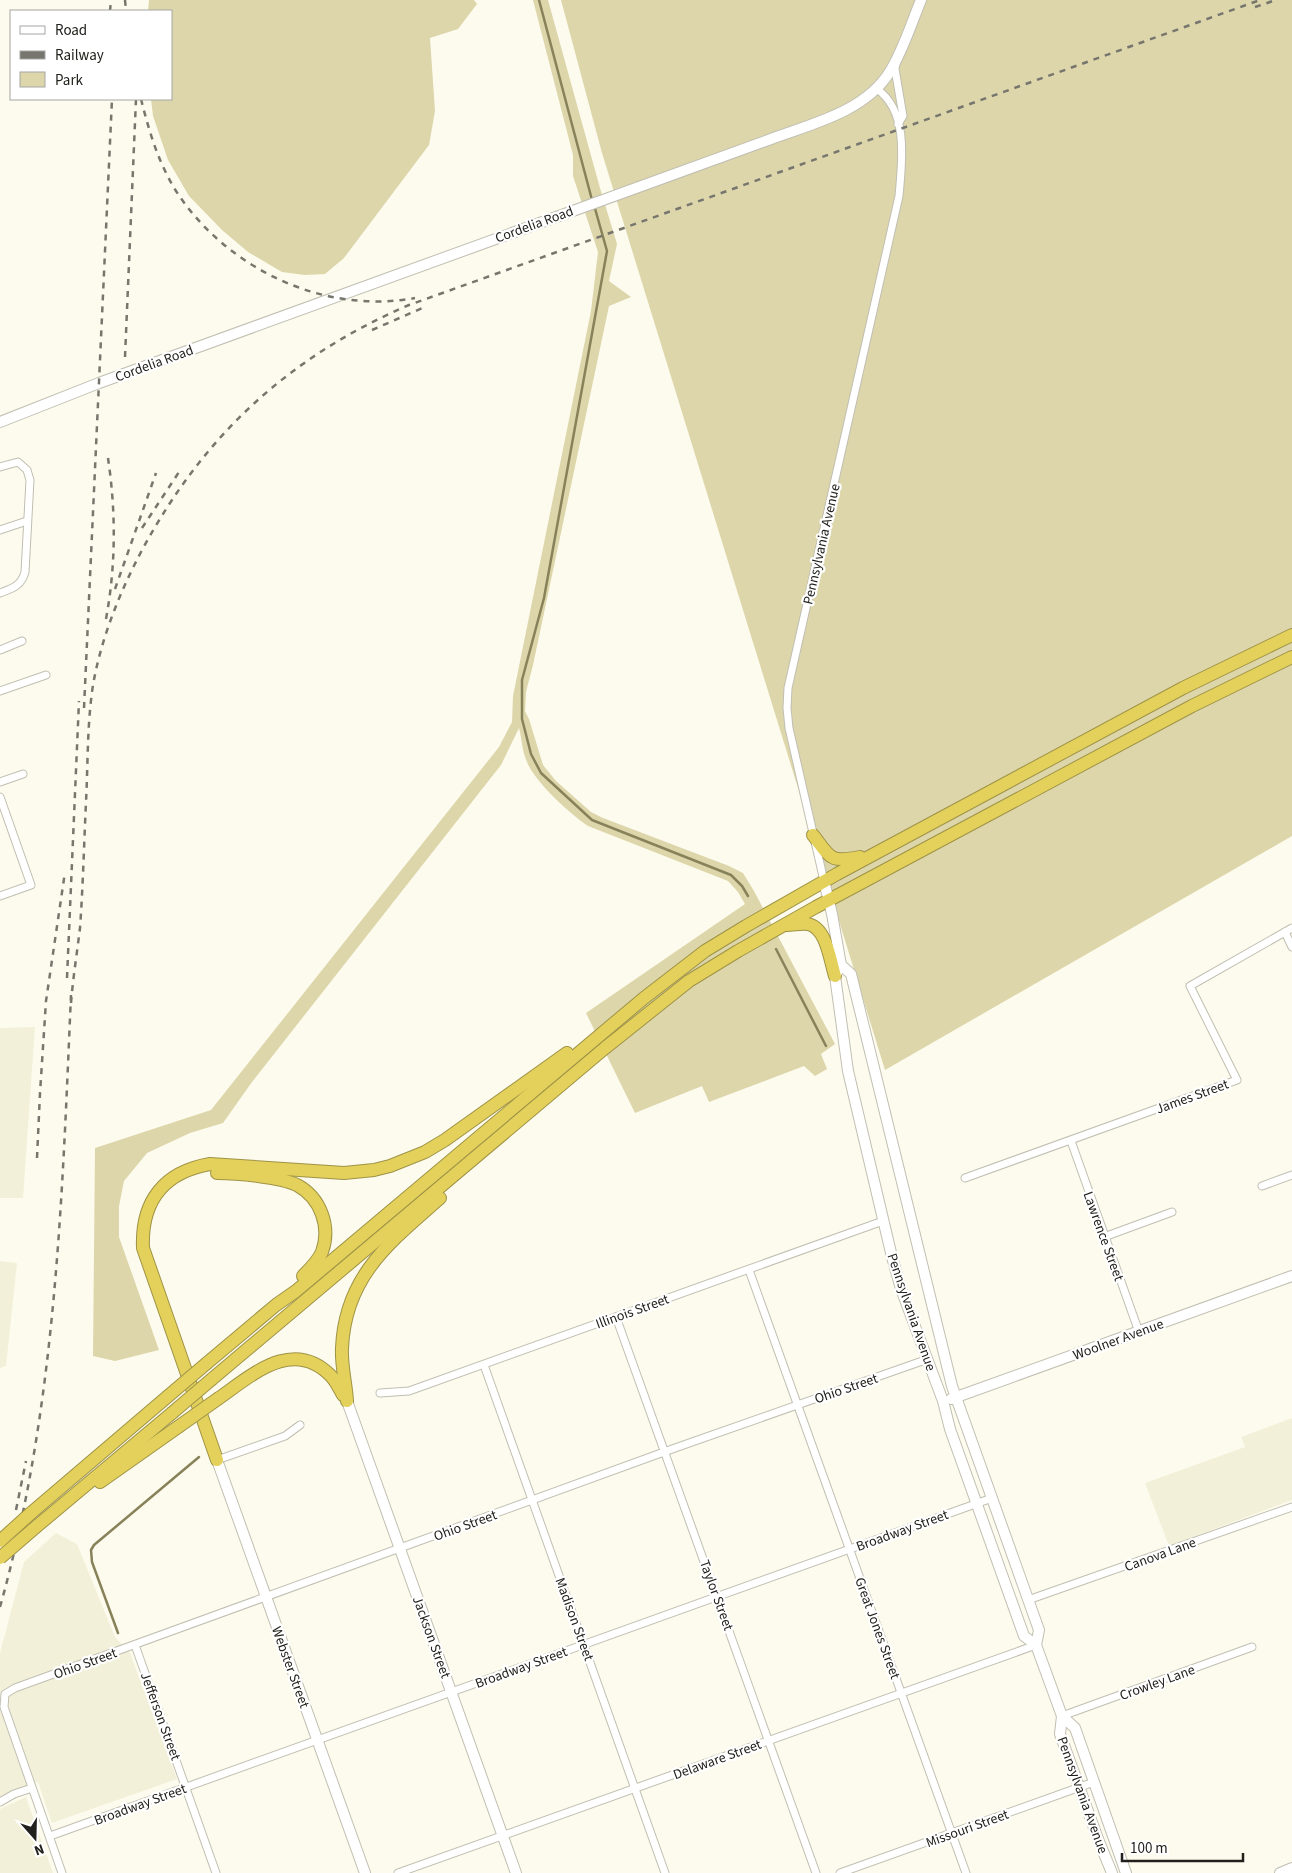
<svg xmlns="http://www.w3.org/2000/svg" width="1292" height="1873" viewBox="0 0 1292 1873" font-family="'Source Sans 3',sans-serif">
  <rect width="100%" height="100%" fill="#fdfbed"/>
  <!-- built -->
  <g fill="#f3f0da">
    <polygon points="35,1027 23,1198 0,1198 0,1028"/>
    <polygon points="0,1261 17,1263 6,1366 0,1368"/>
    <polygon points="1292,1418 1292,1500 1169,1546 1145,1483 1245,1447 1241,1437"/>
    <polygon points="56,1533 77,1544 115,1637 130,1653 177,1779 52,1823 38,1782 12,1793 0,1800 0,1653 24,1562"/>
    <polygon points="26,1797 53,1873 0,1873 0,1809"/>
  </g>
  <!-- green -->
  <g fill="#ddd6ab">
    <polygon points="149,0 474,0 477,4 458,29 430,38 435,111 429,145 344,258 325,274 305,275 282,272 248,252 222,230 189,196 168,160 153,116 151,99 171,99 171,11 148,11"/>
    <path d="M533 0H548L600 188 617 244 609 281 631 297 609 306 533 665 526 692 525 711 529 719 543 765 556 781 591 812 603 818 729 866 743 873 754 891 835 1044 821 1054 827 1069 815 1076 804 1066 709 1102 702 1086 635 1113 586 1013 745 904 738 892 728 881 588 826C570 814 535 782 527 762 522 752 522 739 519 728L501 765 252 1082 223 1123 190 1133 147 1153 124 1181 119 1206V1237L159 1350 115 1361 93 1356 95 1148 211 1110 499 747 512 722 513 696 591 311 598 252 573 176V155Z"/>
    <polygon points="561,0 1292,0 1292,836 885,1070 602,153"/>
  </g>
  <g fill="none" stroke-linecap="round" stroke-linejoin="round">
    <!-- stream -->
    <g stroke="#88825a" stroke-width="2.5">
      <polyline points="539,0 592,200"/>
      <polyline points="594,205 607,251 544,598 522,680 522,719 531,754 541,773 592,820 731,875 742,886 748,896"/>
      <polyline points="776,949 826,1046"/>
      <polyline points="118,1633 92,1562 91,1550 94,1545 199,1457"/>
    </g>
    <defs>
      <g id="street">
        <polyline points="896,63 895,69 903,116 898,124"/>
        <path d="M0 467 18 462 27 470 30 480 25 572C21 586 13 588 0 593"/>
        <polyline points="0,530 27,521"/>
        <polyline points="0,650 22,641"/>
        <polyline points="0,691 46,675"/>
        <polyline points="0,782 23,774"/>
        <polyline points="0,797 31,885 0,896"/>
        <path d="M824 881 789 728 787 708 788 688 899 196C902 161 909 112 877 89"/>
        <polyline points="1285,932 1292,947"/>
        <polyline points="1071,1141 1139,1332"/>
        <polyline points="965,1178 1237,1080 1190,986 1292,928"/>
        <polyline points="1262,1186 1292,1175"/>
        <polyline points="1104,1237 1172,1212"/>
        <polyline points="749,1270 966,1873"/>
        <polyline points="616,1317 816,1873"/>
        <polyline points="484,1365 665,1873"/>
        <polyline points="380,1393 409,1391 883,1221"/>
        <polyline points="217,1460 285,1436 300,1425"/>
        <polyline points="1028,1600 1292,1507"/>
        <polyline points="135,1645 216,1873"/>
        <polyline points="1062,1716 1252,1647"/>
        <polyline points="0,1802 14,1794 32,1788"/>
        <polyline points="50,1836 992,1498"/>
        <polyline points="62,1873 4,1707 5,1694 15,1688 675,1448 928,1359"/>
        <polyline points="398,1873 1036,1645"/>
        <polyline points="840,1873 1094,1782"/>
      </g>
      <g id="secondary">
        <path d="M0 422 99 383 771 139C811 124 864 112 889 73 903 51 911 24 921 0"/>
        <polyline points="824,881 832,914 841,965 851,974 952,1386 1039,1630 1036,1645"/>
        <polyline points="841,965 835,976 848,1071 892,1257 901,1289 943,1401 950,1429 1024,1636 1036,1645 1062,1716 1075,1728 1126,1873"/>
        <polyline points="951,1399 1292,1276"/>
        <polyline points="347,1401 516,1873"/>
        <polyline points="217,1460 365,1873"/>
        <polyline points="1062,1716 1060,1734 1098,1839 1112,1873"/>
        <polyline points="1280,1873 1292,1868"/>
      </g>
      <g id="highway">
        <path d="M813 835C831 858 829 863 860 857"/>
        <path d="M787 925C794 925 801 923 808 924 827 928 830 961 835 976"/>
        <path d="M217 1173C237 1173 280 1177 297 1185 321 1198 331 1227 322 1252 318 1261 310 1269 303 1276"/>
        <polyline points="207,1363 276,1305 296,1291 644,998 705,951 746,926 837,874 1183,688 1292,635"/>
        <polyline points="212,1379 605,1048 689,981 738,951 816,907 1192,706 1292,657"/>
        <path d="M219 1398C252 1375 293 1337 331 1376 336 1381 339 1388 343 1395"/>
        <path d="M347 1401C346 1383 341 1366 342 1348 345 1276 390 1242 440 1198"/>
        <path d="M217 1460 143 1248C141 1201 164 1172 210 1164L344 1173 374 1170 390 1166 425 1152 445 1140 567 1053"/>
        <polyline points="100,1482 178,1427"/>
        <polyline points="31,1513 167,1397"/>
        <polyline points="37,1526 172,1413"/>
      </g>
    </defs>
    <!-- street casing -->
    <use href="#street" stroke="#c1bfb2" stroke-width="9"/>
    <!-- secondary casing -->
    <use href="#secondary" stroke="#c1bfb2" stroke-width="12"/>
    <!-- highway casing -->
    <use href="#highway" stroke="#9f9346" stroke-width="14"/>
    <!-- street -->
    <use href="#street" stroke="#fff" stroke-width="7"/>
    <!-- secondary -->
    <use href="#secondary" stroke="#fff" stroke-width="10"/>
    <!-- highway -->
    <use href="#highway" stroke="#e3d15c" stroke-width="12"/>
    <!-- rail -->
    <g stroke="#77766e" stroke-width="2.5" stroke-dasharray="6 6" stroke-linecap="butt">
      <polyline points="125,0 126,11"/>
      <polyline points="1255,7 1276,0"/>
      <polyline points="110,11 111,0"/>
      <path d="M141 99C149 131 158 162 176 191 226 268 323 315 415 298"/>
      <polyline points="372,330 427,306"/>
      <polyline points="125,357 136,99"/>
      <polyline points="142,528 179,472"/>
      <polyline points="115,589 156,473"/>
      <path d="M106 619C116 565 116 512 108 458"/>
      <polyline points="84,708 112,99"/>
      <polyline points="67,978 79,701"/>
      <path d="M71 1003C73 978 77 953 80 928 83 886 84 844 86 802 88 764 87 724 93 685 101 639 119 594 141 552 203 436 288 357 409 305L1260 0"/>
      <polyline points="37,1158 40,1093 46,1001 65,872"/>
      <polyline points="16,1510 26,1461"/>
      <path d="M0 1607C56 1408 62 1201 71 995"/>
    </g>
    <defs>
      <g id="highway-bridge">
        <polyline points="167,1397 207,1363"/>
        <polyline points="172,1413 212,1379"/>
        <polyline points="178,1427 219,1398"/>
        <polyline points="0,1541 31,1513"/>
        <polyline points="0,1558 37,1526"/>
      </g>
    </defs>
    <!-- highway-bridge casing -->
    <use href="#highway-bridge" stroke="#9f9346" stroke-width="14" stroke-linecap="butt"/>
    <!-- highway-bridge -->
    <use href="#highway-bridge" stroke="#e3d15c" stroke-width="12"/>
  </g>
  <g text-anchor="middle" stroke-width="4.5" stroke-linejoin="round" paint-order="stroke">
    <!-- street labels -->
    <g font-size="14" fill="#21201c" stroke="#fff">
      <text transform="translate(534 224) rotate(-20)" y="5">Cordelia Road</text>
      <text transform="translate(154 363) rotate(-20)" y="5">Cordelia Road</text>
      <text transform="translate(821 544) rotate(-77)" y="5">Pennsylvania Avenue</text>
      <text transform="translate(1192 1096) rotate(-20)" y="5">James Street</text>
      <text transform="translate(1104 1236) rotate(70)" y="5">Lawrence Street</text>
      <text transform="translate(632 1311) rotate(-20)" y="5">Illinois Street</text>
      <text transform="translate(912 1312) rotate(71)" y="5">Pennsylvania Avenue</text>
      <text transform="translate(1118 1339) rotate(-20)" y="5">Woolner Avenue</text>
      <text transform="translate(846 1388) rotate(-19)" y="5">Ohio Street</text>
      <text transform="translate(465 1525) rotate(-20)" y="5">Ohio Street</text>
      <text transform="translate(902 1530) rotate(-20)" y="5">Broadway Street</text>
      <text transform="translate(1160 1554) rotate(-20)" y="5">Canova Lane</text>
      <text transform="translate(717 1595) rotate(70)" y="5">Taylor Street</text>
      <text transform="translate(575 1619) rotate(70)" y="5">Madison Street</text>
      <text transform="translate(878 1628) rotate(70)" y="5">Great Jones Street</text>
      <text transform="translate(432 1637) rotate(70)" y="5">Jackson Street</text>
      <text transform="translate(85 1663) rotate(-20)" y="5">Ohio Street</text>
      <text transform="translate(291 1667) rotate(70)" y="5">Webster Street</text>
      <text transform="translate(521 1667) rotate(-20)" y="5">Broadway Street</text>
      <text transform="translate(1157 1682) rotate(-20)" y="5">Crowley Lane</text>
      <text transform="translate(161 1716) rotate(70)" y="5">Jefferson Street</text>
      <text transform="translate(717 1759) rotate(-20)" y="5">Delaware Street</text>
      <text transform="translate(1083 1795) rotate(70)" y="5">Pennsylvania Avenue</text>
      <text transform="translate(140 1804) rotate(-20)" y="5">Broadway Street</text>
      <text transform="translate(967 1828) rotate(-20)" y="5">Missouri Street</text>
    </g>
  </g>
  <!-- legend -->
  <rect x="10" y="10" width="162" height="90" fill="#ffffff" stroke="#a6a6a4"/>
  <rect x="20" y="26" width="25" height="8" fill="#ffffff" stroke="#a6a6a4"/>
  <text x="55" y="35" font-size="15" fill="#21201c">Road</text>
  <rect x="20" y="51" width="25" height="8" fill="#77766e" stroke="#a6a6a4"/>
  <text x="55" y="60" font-size="15" fill="#21201c">Railway</text>
  <rect x="20" y="72" width="25" height="15" fill="#ddd6ab" stroke="#a6a6a4"/>
  <text x="55" y="85" font-size="15" fill="#21201c">Park</text>
  <!-- north arrow -->
  <g transform="translate(35 1838) rotate(160)" stroke="#ffffff" stroke-width="4" paint-order="stroke">
  <path d="M0-4L9 19L0 12L-9 19Z" fill="#21201c"/>
  <text y="-8" font-size="14" font-weight="bold" text-anchor="middle" fill="#21201c">N</text>
  </g>
  <!-- scale -->
  <path d="M1122 1853v8h121v-8" fill="none" stroke="#21201c" stroke-width="2.5"/>
  <text x="1130" y="1853" font-size="15" fill="#21201c" stroke="#ffffff" stroke-width="4" paint-order="stroke">100 m</text>
</svg>
